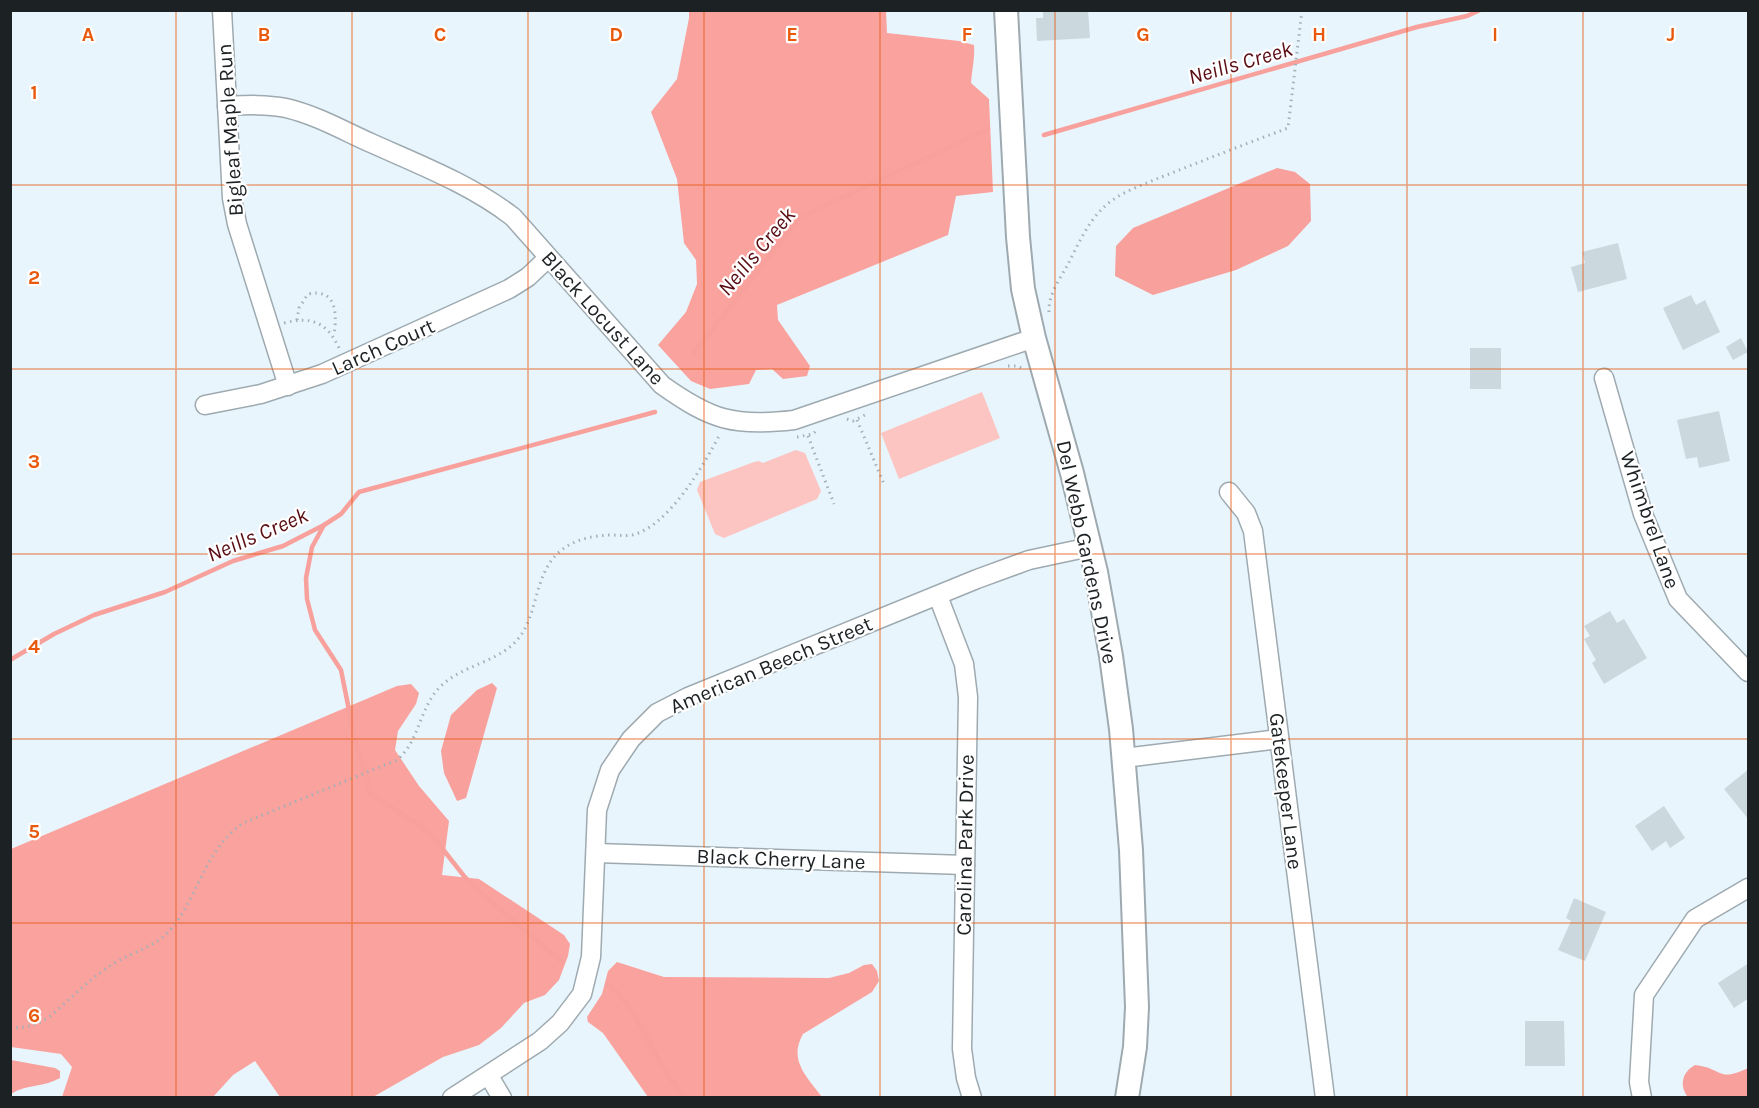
<svg xmlns="http://www.w3.org/2000/svg" width="1759" height="1108" viewBox="0 0 1759 1108" font-family="Karla,sans-serif">
  <rect width="100%" height="100%" fill="#e8f5fc"/>
  <!-- green -->
  <g fill="#fcc5c1">
    <polygon points="982,392 1000,438 899,479 881,433"/>
    <polygon points="796,450 805,453 821,491 817,499 724,538 715,534 697,490 700,482 754,462 759,461 763,463"/>
  </g>
  <!-- forest -->
  <g fill="#faa29e">
    <path d="M689 11H886L887 33 959 41 974 45C975 59 972 69 971 83L989 99 993 192 956 196 948 235 777 305 778 320 810 366 807 376 783 379 772 369 756 370 749 384 710 389 691 381 658 345 686 312 697 284 696 260 684 243 677 179 651 112 677 79 689 18Z"/>
    <polygon points="411,684 419,693 416,704 398,731 395,750 419,786 449,821 442,875 479,879 564,935 570,944 568,956 559,980 545,995 524,1003 501,1028 479,1045 443,1057 373,1097 280,1097 255,1061 233,1075 213,1097 62,1097 72,1067 61,1054 11,1047 11,849 397,686"/>
    <path d="M617 962 664 977 829 978 849 973 864 965 872 964 877 971 879 981 872 992 803 1034C788 1060 807 1077 822 1097H648L603 1033 588 1022 587 1017 602 994 608 971Z"/>
  </g>
  <!-- water -->
  <g fill="#f8a09c">
    <polygon points="1277,168 1295,172 1310,184 1311,221 1288,246 1236,270 1153,295 1115,276 1116,246 1133,228"/>
    <polygon points="492,683 497,688 466,798 457,801 444,773 441,751 451,715 477,690"/>
    <path d="M11 1060 55 1068 60 1071V1078C45 1087 26 1084 11 1094Z"/>
    <path d="M1695 1065C1723 1068 1717 1083 1748 1068V1097H1688C1679 1086 1682 1072 1695 1065Z"/>
  </g>
  <g fill="none" stroke-linecap="round" stroke-linejoin="round">
    <!-- stream -->
    <g stroke="#f8a09c" stroke-width="4.5">
      <polyline points="1044,135 1417,27 1467,16 1480,10"/>
      <polyline points="694,353 799,218 988,129"/>
      <polyline points="324,525 312,547 306,578 307,599 315,630 341,670 355,740 371,794 430,833 464,876 481,893 562,962"/>
      <polyline points="10,660 54,634 94,615 165,592 233,561 283,546 324,525 341,514 359,492 655,412"/>
      <path d="M609 984C634 1008 642 1029 658 1059 665 1073 675 1085 685 1098"/>
    </g>
  </g>
  <!-- building -->
  <g fill="#cbd8de">
    <polygon points="1043,10 1088,10 1090,38 1037,41 1036,18 1043,18"/>
    <polygon points="1618,243 1627,279 1578,292 1571,267 1585,263 1582,252"/>
    <polygon points="1691,295 1696,305 1705,300 1720,332 1683,350 1663,308"/>
    <polygon points="1741,338 1748,352 1733,360 1726,347"/>
    <rect x="1470" y="348" width="31" height="41"/>
    <polygon points="1719,411 1730,461 1699,468 1697,457 1686,459 1677,420"/>
    <polygon points="1610,611 1617,623 1624,619 1647,658 1604,684 1592,663 1596,660 1584,639 1590,636 1584,626"/>
    <polygon points="1749,769 1749,820 1724,789"/>
    <polygon points="1664,806 1685,838 1670,848 1666,841 1652,851 1635,826"/>
    <polygon points="1574,898 1606,912 1585,961 1558,950 1571,921 1566,918"/>
    <polygon points="1749,963 1749,998 1734,1008 1718,983"/>
    <polygon points="1525,1021 1564,1021 1565,1066 1525,1066"/>
  </g>
  <g fill="none" stroke-linecap="round" stroke-linejoin="round">
    <defs>
      <g id="minor">
        <polyline points="222,10 232,198 237,224 288,386"/>
        <path d="M227 106C247 105 266 104 286 108 316 115 344 131 371 143 420 165 470 184 513 217L662 385C711 420 734 427 794 420L1034 338"/>
        <polyline points="1604,378 1643,514 1678,599 1748,672"/>
        <polyline points="205,405 261,394 322,374 509,289 528,277 548,258"/>
        <polyline points="1229,492 1246,513 1253,531 1325,1098"/>
        <polyline points="938,596 964,664 968,697 962,1049 966,1078 972,1098"/>
        <polyline points="1124,758 1279,739"/>
        <polyline points="596,853 965,865"/>
        <polyline points="489,1076 502,1098"/>
        <polyline points="452,1098 540,1041 560,1023 582,994 591,957 597,810 610,770 631,739 657,713 688,697 977,579 1029,560 1090,547"/>
        <polyline points="1642,1098 1639,1082 1644,995 1695,919 1748,888"/>
      </g>
      <polyline id="tertiary" points="1006,10 1018,237 1023,289 1034,338 1072,473 1096,572 1111,656 1121,729 1131,850 1137,1007 1135,1047 1127,1098"/>
    </defs>
    <!-- minor casing -->
    <use href="#minor" stroke="#9eaab0" stroke-width="21"/>
    <!-- tertiary casing -->
    <use href="#tertiary" stroke="#9eaab0" stroke-width="26"/>
    <!-- path -->
    <g stroke="#a6b0b6" stroke-width="3" stroke-dasharray="1.5 4.5" stroke-linecap="butt">
      <path d="M1049 312C1048 296 1059 280 1067 266 1077 247 1087 223 1103 208 1118 193 1140 186 1159 178 1202 161 1245 144 1288 128L1302 10"/>
      <path d="M297 320 299 308 308 294C337 288 337 314 334 335"/>
      <path d="M284 323C311 316 327 322 339 348"/>
      <polyline points="1008,366 1017,366 1024,369"/>
      <polyline points="847,419 853,421 865,415"/>
      <polyline points="857,420 884,484"/>
      <polyline points="808,436 834,504"/>
      <polyline points="797,437 813,434 818,429"/>
      <path d="M10 1028C26 1028 37 1025 49 1017 70 1000 90 978 113 964 133 951 155 948 171 929 200 894 203 852 243 823L397 760C420 741 419 707 441 686 463 664 503 662 521 635 538 610 535 575 558 553 572 540 591 536 609 535 617 535 624 536 632 535 668 527 704 465 720 434"/>
    </g>
    <!-- minor -->
    <use href="#minor" stroke="#fff" stroke-width="18"/>
    <!-- tertiary -->
    <use href="#tertiary" stroke="#fff" stroke-width="22"/>
  </g>
  <!-- grid -->
  <path fill="none" stroke="#e8590c" stroke-width="1.5" stroke-opacity="0.55" d="M176 10V1098M352 10V1098M528 10V1098M704 10V1098M880 10V1098M1055 10V1098M1231 10V1098M1407 10V1098M1583 10V1098M10 185H1748M10 369H1748M10 554H1748M10 739H1748M10 923H1748"/>
  <g text-anchor="middle" stroke-width="4.5" stroke-linejoin="round" paint-order="stroke">
    <!-- street labels -->
    <g font-size="21" fill="#1c2123" stroke="#fff">
      <text transform="translate(230 130) rotate(-94)" y="7">Bigleaf Maple Run</text>
      <text transform="translate(603 318) rotate(48)" y="7">Black Locust Lane</text>
      <text transform="translate(383 347) rotate(-24)" y="7">Larch Court</text>
      <text transform="translate(1650 520) rotate(71)" y="7">Whimbrel Lane</text>
      <text transform="translate(1087 552) rotate(78)" y="7">Del Webb Gardens Drive</text>
      <text transform="translate(771 665) rotate(-23)" y="7">American Beech Street</text>
      <text transform="translate(1286 791) rotate(83)" y="7">Gatekeeper Lane</text>
      <text transform="translate(965 845) rotate(-89)" y="7">Carolina Park Drive</text>
      <text transform="translate(781 859) rotate(2)" y="7">Black Cherry Lane</text>
    </g>
    <!-- water labels -->
    <g font-size="22" font-style="italic" fill="#590d12" stroke="#fff">
      <text transform="translate(1240 62) rotate(-16)" y="8">Neills Creek</text>
      <text transform="translate(756 251) rotate(-50)" y="8">Neills Creek</text>
      <text transform="translate(257 534) rotate(-23)" y="8">Neills Creek</text>
    </g>
  </g>
  <g font-size="20" text-anchor="middle" font-weight="bold" fill="#e8590c" stroke="#fff" stroke-width="4.5" stroke-linejoin="round" paint-order="stroke">
    <text x="88" y="41">A</text>
    <text x="264" y="41">B</text>
    <text x="440" y="41">C</text>
    <text x="616" y="41">D</text>
    <text x="792" y="41">E</text>
    <text x="967" y="41">F</text>
    <text x="1143" y="41">G</text>
    <text x="1319" y="41">H</text>
    <text x="1495" y="41">I</text>
    <text x="1671" y="41">J</text>
    <text x="34" y="99">1</text>
    <text x="34" y="284">2</text>
    <text x="34" y="468">3</text>
    <text x="34" y="653">4</text>
    <text x="34" y="838">5</text>
    <text x="34" y="1022">6</text>
  </g>
  <!-- border -->
  <rect width="1759" height="1108" fill="none" stroke="#1c2123" stroke-width="24"/>
</svg>
